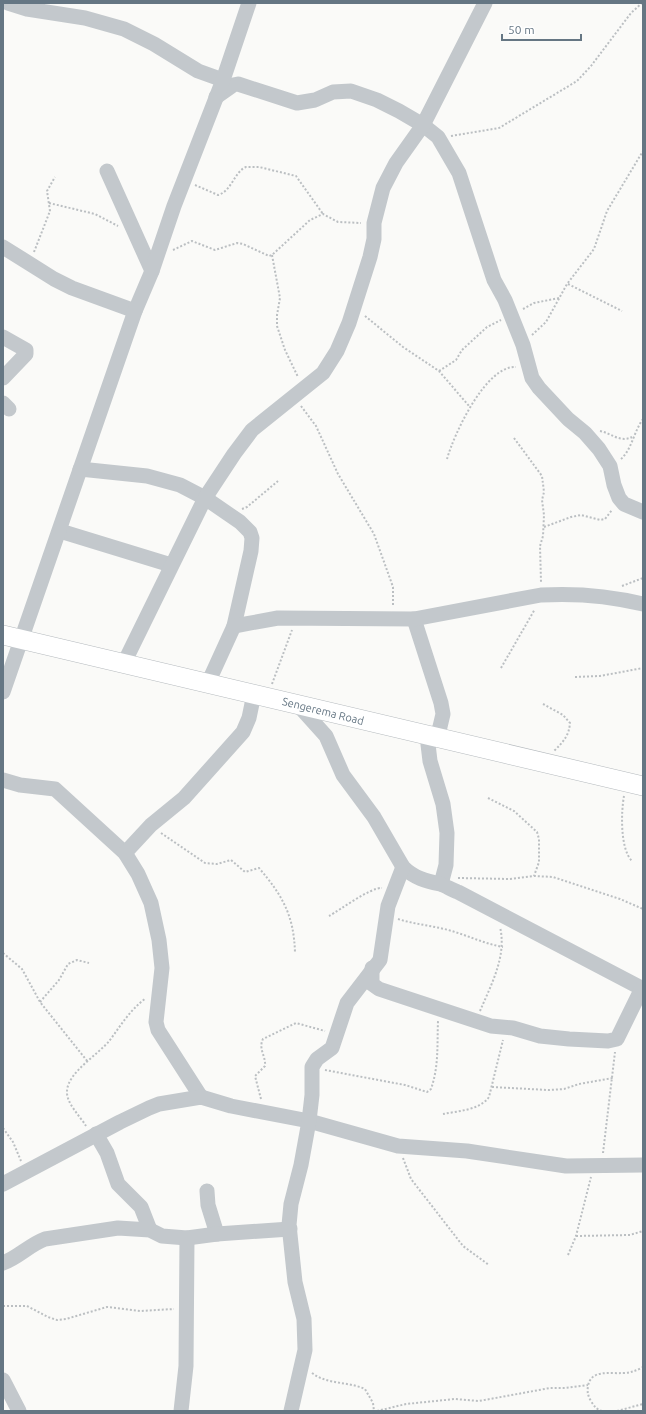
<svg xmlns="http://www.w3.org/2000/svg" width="646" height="1414" viewBox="0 0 646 1414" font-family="Ubuntu,sans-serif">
  <rect width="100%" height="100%" fill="#fafaf8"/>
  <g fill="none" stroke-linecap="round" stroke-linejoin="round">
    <defs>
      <polyline id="major" points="3,635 643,786"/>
    </defs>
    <!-- major casing -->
    <use href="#major" stroke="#b5babe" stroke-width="20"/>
    <!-- path -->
    <g stroke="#bbbfc2" stroke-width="2" stroke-dasharray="2 2" stroke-linecap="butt">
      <polyline points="451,136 499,128 577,81 591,66 631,13 642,3"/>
      <path d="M195 185 218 195C232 191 234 172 246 167H259L296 176 323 214"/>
      <polyline points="49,203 95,214 118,226"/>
      <polyline points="173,250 192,241 215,250 237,243 243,244 269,256 272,255 310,220 323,214 338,222 361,223"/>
      <polyline points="34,252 50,211 47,191 55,177"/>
      <polyline points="272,255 280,298 277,315 277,326 285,350 298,377"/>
      <polyline points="568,284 622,311"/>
      <polyline points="523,309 534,303 559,298"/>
      <polyline points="365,316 403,347 439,371 469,406"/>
      <polyline points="532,335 546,322 567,284 594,249 607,211 643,151"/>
      <polyline points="439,371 456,360 462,350 487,327 501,320"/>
      <polyline points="301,406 316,426 338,474 374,534 393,587 393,606"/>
      <path d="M600 431C611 433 620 443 632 437"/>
      <polyline points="514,438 542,476 544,492 542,500 544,515 543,536 540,546 541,582"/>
      <path d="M447 459C454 434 486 365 516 367"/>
      <path d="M621 459C632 449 634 431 643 419"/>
      <polyline points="242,509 247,507 278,481"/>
      <polyline points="544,527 571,517 581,515 600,520 605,519 612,510"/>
      <polyline points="622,586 643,578"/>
      <polyline points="501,668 535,609"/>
      <polyline points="575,677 600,676 643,668"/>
      <polyline points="272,684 292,630"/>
      <path d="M543 704 563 715 570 723C569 736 563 742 554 751"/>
      <path d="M624 796C621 812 620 849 632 861"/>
      <polyline points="488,798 514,811 537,832 539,839 539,862 534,876"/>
      <path d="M161 833 205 863 217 864 231 860 245 872 259 868C283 896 294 916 295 953"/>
      <polyline points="458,878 510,879 534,876 553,877 620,899 643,909"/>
      <path d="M329 916C340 910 371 887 382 888"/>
      <path d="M398 919C417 925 437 926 455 932 471 937 486 944 503 947"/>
      <polyline points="3,953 22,969 40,1002 88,1062"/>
      <polyline points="40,1002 59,980 68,964 77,960 89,963"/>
      <path d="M480 1011C491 985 507 956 500 927"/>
      <path d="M325 1070 405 1085 427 1092 431 1089C439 1066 437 1045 438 1021"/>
      <polyline points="492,1087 548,1090 564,1089 579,1084 613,1078"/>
      <path d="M261 1099 255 1076 265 1066C266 1056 258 1049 263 1039L296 1023 325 1031"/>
      <path d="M443 1114C458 1111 480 1110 489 1097L503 1040"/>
      <path d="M86 1126C80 1116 66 1103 67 1091 68 1072 98 1055 110 1040 121 1025 130 1010 146 998"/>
      <polyline points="3,1128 13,1142 21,1161"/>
      <polyline points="603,1153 615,1052"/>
      <polyline points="403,1158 411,1179 463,1246 489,1265"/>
      <polyline points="576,1236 630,1235 643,1231"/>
      <polyline points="568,1255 576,1236 591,1177"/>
      <polyline points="3,1306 27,1306 48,1317 57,1320 66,1319 107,1307 140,1311 174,1309"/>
      <path d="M312 1373C328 1385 347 1381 365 1389L373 1403 374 1411"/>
      <polyline points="377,1411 406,1404 455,1399 479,1401 550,1388 565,1388 588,1385"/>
      <path d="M602 1411C597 1410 594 1406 591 1401 588 1396 587 1392 588 1386 591 1369 610 1374 622 1373 630 1373 636 1371 643 1367"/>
      <polyline points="617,1411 643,1404"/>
    </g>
    <!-- minor -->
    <g stroke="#c3c8cc" stroke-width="15">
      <polyline points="8,3 27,9 85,18 124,29 154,44 198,71 223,80"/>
      <polyline points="216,97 233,85 238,84 297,103 315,100 333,92 351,91 377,100 399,111 423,125 438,137 459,173 494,280 505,300 523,345 532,378 539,388 568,419 585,433 599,449 610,466 614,485 619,498 624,504 643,512"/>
      <polyline points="107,171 152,271"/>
      <polyline points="3,247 54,279 72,288 135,311"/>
      <polyline points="3,337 26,350 26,354 3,378"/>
      <polyline points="3,403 9,409"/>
      <polyline points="80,469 147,476 180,485 205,498 240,522 250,532 252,538 251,551 234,626 208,683"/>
      <polyline points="60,531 171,565"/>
      <polyline points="414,619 441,703 443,714 439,731 427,736 430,761 443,804 447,833 446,865 441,884"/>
      <path d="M234 626 278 618 414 619 541 595C575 593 610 596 643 604"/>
      <polyline points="123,665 205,498 234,454 252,430 323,373 337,351 349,323 370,257 374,239 374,223 383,188 396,163 423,125 485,3"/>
      <polyline points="3,692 135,311 152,271 174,206 223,80 249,3"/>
      <path d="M299 706 326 736 343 775 374 817 403 867C414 878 426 881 440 884 446 886 452 890 458 892L643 989"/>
      <polyline points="3,780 20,785 55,789 125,853 138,874 151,903 159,940 162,968 156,1022 158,1030 201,1097"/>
      <polyline points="125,853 151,825 184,798 243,732 249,718 254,694"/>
      <polyline points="372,968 372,984 379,989 491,1026 513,1028 540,1036 569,1039 608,1041 617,1039 642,988"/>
      <polyline points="96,1134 107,1153 118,1184 141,1207 150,1230"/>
      <polyline points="3,1184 120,1122 149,1108 159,1104 201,1097 231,1106 309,1121 398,1146 467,1151 566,1166 643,1165"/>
      <polyline points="207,1191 208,1205 217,1234"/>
      <path d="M3 1263C19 1257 29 1245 45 1239L118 1228 150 1230 162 1236 187 1238 217 1234 290 1229"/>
      <polyline points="3,1380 19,1411"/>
      <polyline points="181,1411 186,1366 187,1238"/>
      <polyline points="291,1411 305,1350 304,1319 295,1282 289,1225 291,1204 301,1165 309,1121 312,1095 312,1067 317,1059 332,1048 347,1003 380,960 388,906 403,867"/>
    </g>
    <!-- major -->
    <use href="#major" stroke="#fff" stroke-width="19"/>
  </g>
  <g text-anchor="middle" stroke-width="4" stroke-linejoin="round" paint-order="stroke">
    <!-- street labels -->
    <g font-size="11" fill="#657683" stroke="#fff">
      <text transform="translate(323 711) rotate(14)" y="4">Sengerema Road</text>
    </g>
  </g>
  <!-- border -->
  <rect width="646" height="1414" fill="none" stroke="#657683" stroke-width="8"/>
  <!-- scale -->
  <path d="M502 34v6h79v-6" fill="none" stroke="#657683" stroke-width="2"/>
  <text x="508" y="34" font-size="12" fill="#657683" stroke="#ffffff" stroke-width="3" paint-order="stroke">50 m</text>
</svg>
